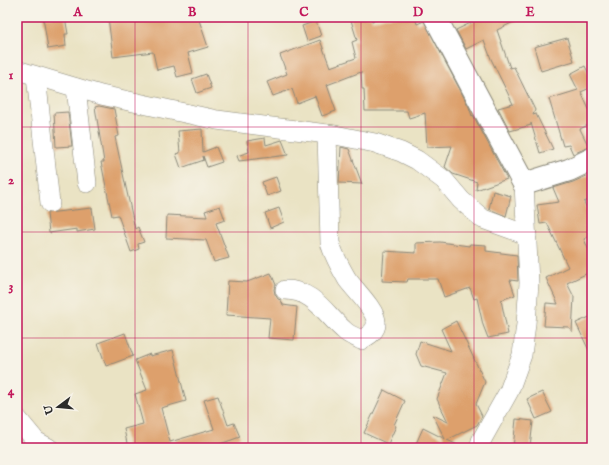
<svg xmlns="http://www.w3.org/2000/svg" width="609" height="465" viewBox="0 0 609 465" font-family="'IM FELL English',serif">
  <rect width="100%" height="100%" fill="#f7f3e8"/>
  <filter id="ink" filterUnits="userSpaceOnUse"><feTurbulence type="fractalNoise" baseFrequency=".025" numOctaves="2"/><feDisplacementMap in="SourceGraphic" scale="8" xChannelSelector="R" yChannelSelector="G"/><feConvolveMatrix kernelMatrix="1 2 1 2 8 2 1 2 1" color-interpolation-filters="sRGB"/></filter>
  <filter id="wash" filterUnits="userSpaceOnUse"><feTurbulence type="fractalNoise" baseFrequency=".012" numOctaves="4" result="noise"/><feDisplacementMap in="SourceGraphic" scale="16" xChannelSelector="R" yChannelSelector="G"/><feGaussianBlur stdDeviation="0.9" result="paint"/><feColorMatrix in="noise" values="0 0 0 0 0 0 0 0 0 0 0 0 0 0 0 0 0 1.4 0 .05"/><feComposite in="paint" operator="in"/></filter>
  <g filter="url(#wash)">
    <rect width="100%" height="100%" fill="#eae3c4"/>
    <g id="blocks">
      <!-- building -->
      <g fill="#dda06c">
        <polygon points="43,17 65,17 68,34 65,34 66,46 48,49"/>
        <polygon points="108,17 198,17 208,47 188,53 193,73 177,77 174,66 157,70 153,52 113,57"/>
        <polygon points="350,17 371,17 372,21 385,17 415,17 417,24 424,21 469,107 472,116 473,115 507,179 476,190 477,182 453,174 445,167 452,146 427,147 425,113 409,118 407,111 365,111 364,89 362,89 361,72 327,85 336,111 322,116 315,96 297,103 292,89 273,96 267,82 287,74 280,55 320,40 330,67 356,58 352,42 357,40"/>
        <polygon points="483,17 524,17 497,30 510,68 514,67 535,110 533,115 536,114 553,149 540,153 531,123 531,125 510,131 498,108 513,104 491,59 484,40 466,49 456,30"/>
        <polygon points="316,21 321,36 307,41 302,26"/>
        <polygon points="567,38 574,61 541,71 534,47"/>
        <polygon points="585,66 592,80 592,87 581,92 592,116 592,123 580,129 589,147 573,154 569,145 563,146 549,99 578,90 570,74"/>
        <polygon points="206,74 211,88 197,93 192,79"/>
        <polygon points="99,106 114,109 119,136 115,137 135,229 138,227 144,242 138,244 139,249 131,252 118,215 112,216 101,162 104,162 95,107"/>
        <polygon points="68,112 72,146 56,147 54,113"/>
        <polygon points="202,129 203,152 216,147 222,162 207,167 203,156 204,160 181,168 176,154 180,153 178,131"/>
        <polygon points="265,138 266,145 282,140 288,155 239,161 237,156 249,152 247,141"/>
        <polygon points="341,147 349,149 362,184 339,183"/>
        <polygon points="591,174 592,176 592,198 584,202 592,220 592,235 584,239 592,258 592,271 567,283 574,297 572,332 569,327 544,326 546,303 558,304 546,278 568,267 547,223 540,224 537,205 559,202 553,188 573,182"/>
        <polygon points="276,177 281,191 267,196 262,182"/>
        <polygon points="493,191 511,196 506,216 489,209"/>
        <polygon points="220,206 225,220 216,223 229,258 214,262 206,240 166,238 167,215 207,217 205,211"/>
        <polygon points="92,208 95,229 77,232 77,229 49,233 47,213"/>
        <polygon points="279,208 284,222 270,228 265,213"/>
        <polygon points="440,242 469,246 470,244 486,245 486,251 517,255 518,281 510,280 515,295 501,300 508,334 488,338 483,325 477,298 474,299 470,288 444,297 438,279 408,279 407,282 382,281 384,251 416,253 416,243"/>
        <polygon points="271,273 276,285 274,289 275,294 278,299 281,300 283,305 297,307 294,340 268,338 270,318 226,315 228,281 247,282"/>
        <polygon points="592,316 592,357 576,323"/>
        <polygon points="456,321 485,382 476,404 482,416 477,425 447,440 464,448 414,448 423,428 445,439 433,415 448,422 437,399 447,373 421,366 416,354 420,341 451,351 441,329"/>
        <polygon points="125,333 133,356 106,366 98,343"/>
        <polygon points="173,350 186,401 161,408 170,442 214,429 204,400 218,396 228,425 234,423 240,437 220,444 221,448 128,448 124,429 143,424 135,394 147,390 135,360 150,354 150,356"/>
        <polygon points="384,390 405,401 394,425 396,426 388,444 364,433"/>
        <polygon points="542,392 552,412 536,419 527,399"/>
        <polygon points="516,419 533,421 530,448 513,448"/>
      </g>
    </g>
  </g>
  <g filter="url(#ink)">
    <use href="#blocks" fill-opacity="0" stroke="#8a8778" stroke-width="1"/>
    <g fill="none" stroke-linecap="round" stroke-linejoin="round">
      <defs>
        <g id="minor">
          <polyline points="17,70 101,95 217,120 335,135 375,143 401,152 417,160 444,180 461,200 483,219 527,235"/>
          <polyline points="36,76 50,203"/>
          <polyline points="76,88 87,183"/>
          <path d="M285 290C314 290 325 314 345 331 349 335 356 337 361 340 368 336 377 331 376 322 376 310 354 289 347 279 340 267 334 256 330 243L327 134"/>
          <polyline points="17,418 36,441 49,448"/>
          <polyline points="479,448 481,441 509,391 522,355 526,324 529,283 524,184"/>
        </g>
        <polyline id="tertiary" points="435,17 524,184 569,170 592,159"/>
      </defs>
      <!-- minor casing -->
      <use href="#minor" stroke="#8a8778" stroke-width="20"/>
      <!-- tertiary casing -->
      <use href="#tertiary" stroke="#8a8778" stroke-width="24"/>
      <!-- minor -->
      <use href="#minor" stroke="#fff" stroke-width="19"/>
      <!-- tertiary -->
      <use href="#tertiary" stroke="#fff" stroke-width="22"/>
    </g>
  </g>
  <!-- grid -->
  <path fill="none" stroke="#c2185b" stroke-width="1" stroke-opacity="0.55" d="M135 17V448M248 17V448M361 17V448M474 17V448M17 127H592M17 232H592M17 338H592"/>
  <!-- margin -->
  <rect width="609" height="465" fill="none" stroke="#f7f3e8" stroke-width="44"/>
  <!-- north arrow -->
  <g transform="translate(58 407) rotate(254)" stroke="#f7f3e8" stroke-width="3" paint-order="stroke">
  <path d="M0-3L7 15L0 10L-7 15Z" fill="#2b2b2b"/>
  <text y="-6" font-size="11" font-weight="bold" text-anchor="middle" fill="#2b2b2b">U</text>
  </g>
  <rect x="22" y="22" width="565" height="421" fill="none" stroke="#c2185b" stroke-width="1.5"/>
  <g font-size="13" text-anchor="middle" font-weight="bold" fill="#c2185b">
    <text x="78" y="16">A</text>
    <text x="192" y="16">B</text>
    <text x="304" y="16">C</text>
    <text x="418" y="16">D</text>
    <text x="530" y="16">E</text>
    <text x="11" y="79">1</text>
    <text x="11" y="184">2</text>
    <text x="11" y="290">3</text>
    <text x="11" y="395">4</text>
  </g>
</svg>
